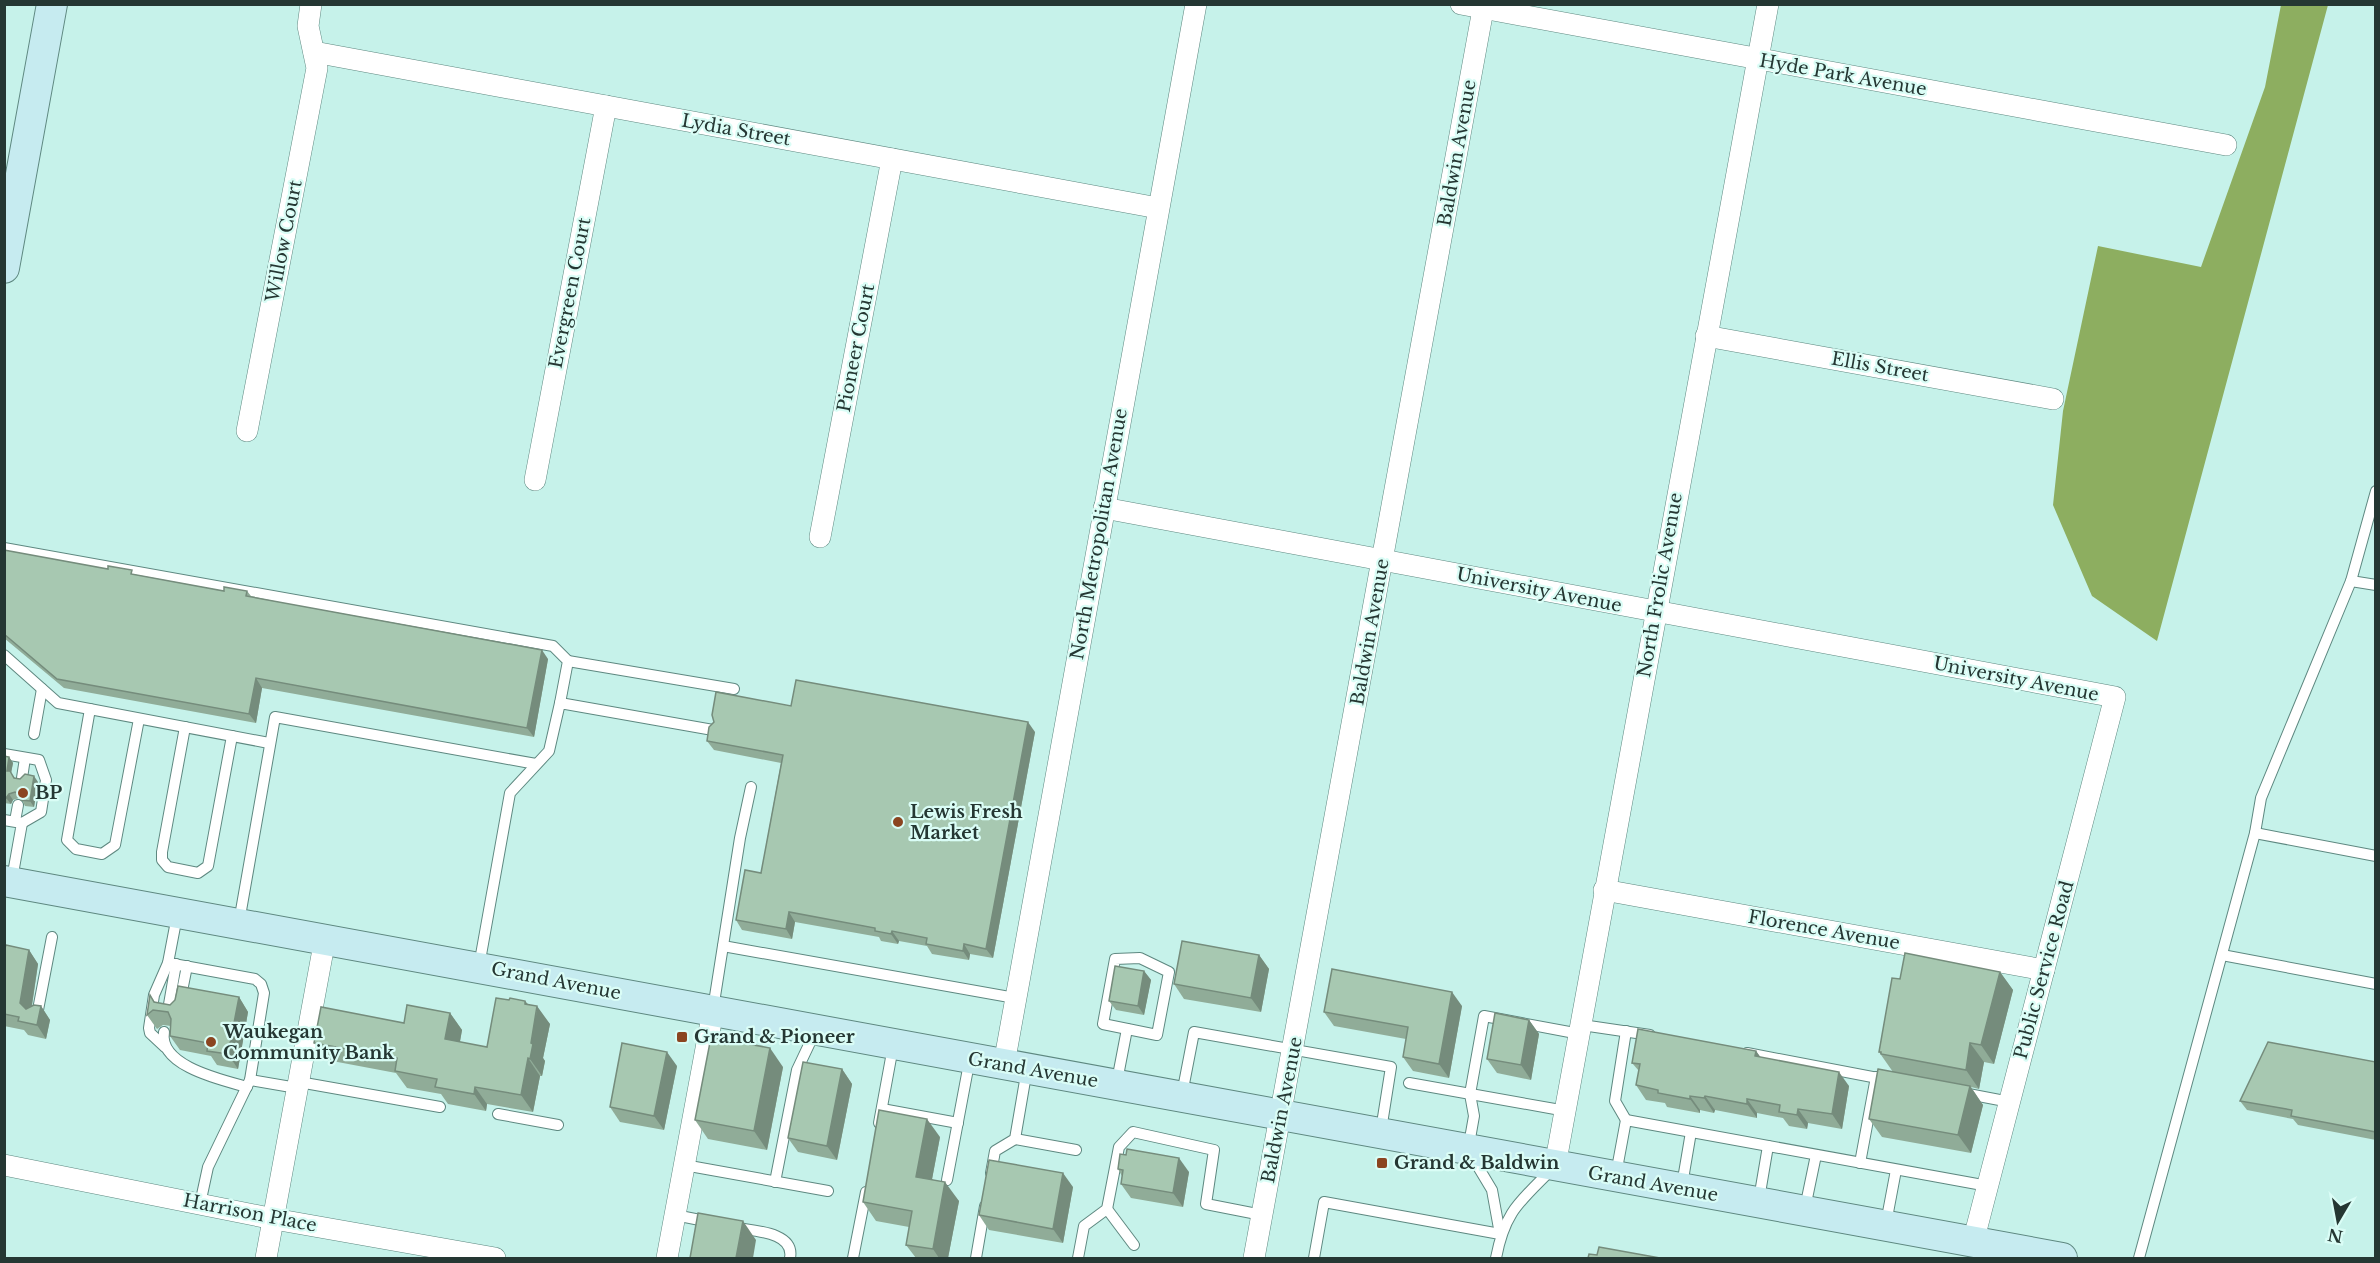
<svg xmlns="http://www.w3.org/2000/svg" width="2380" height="1263" viewBox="0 0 2380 1263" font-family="'Libre Baskerville',serif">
  <rect width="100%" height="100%" fill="#c6f2ea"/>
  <!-- forest -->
  <polygon fill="#8dae60" points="2281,5 2328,5 2157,641 2092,596 2053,505 2063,411 2098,246 2201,267 2265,87"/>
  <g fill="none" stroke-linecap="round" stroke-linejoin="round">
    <defs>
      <g id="lane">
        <polyline points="4,548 553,646 568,661 560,703"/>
        <polyline points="2351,581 2376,585"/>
        <polyline points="4,655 58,703 269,743"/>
        <polyline points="568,661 734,689"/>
        <polyline points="90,709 67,840 76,849 102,854 115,845 139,719"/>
        <polyline points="185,727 162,852 162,860 168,867 198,873 208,866 232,736"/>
        <polyline points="34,734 42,689"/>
        <polyline points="4,754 39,760 46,780 41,812 22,823"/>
        <polyline points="22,778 25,758"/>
        <polyline points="4,820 22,823 12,879"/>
        <polyline points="15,821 18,805"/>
        <polyline points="2255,833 2376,856"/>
        <polyline points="239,922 275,717 536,764"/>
        <polyline points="723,946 1015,998"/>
        <polyline points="2222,955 2376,984"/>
        <polygon points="1140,958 1169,972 1157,1035 1103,1024 1115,959"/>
        <polyline points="168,963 255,979 261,984 264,993 250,1080 208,1167 200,1204"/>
        <polyline points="479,966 510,793 549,751 560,703 713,730"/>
        <polyline points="180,1001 187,966"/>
        <polyline points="713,1009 740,838 751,787"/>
        <polyline points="168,1010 176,964"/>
        <polyline points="37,1015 52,937"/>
        <polyline points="1582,1025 1650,1035"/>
        <path d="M164 1032C158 1066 222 1080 247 1087"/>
        <polyline points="165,1047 150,1033 149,1028 154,995 168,963 177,916"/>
        <polyline points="1747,1053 1888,1080"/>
        <polyline points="250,1080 297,1088"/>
        <polyline points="1117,1081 1127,1029"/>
        <polyline points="299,1082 440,1107"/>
        <polyline points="1409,1083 1566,1111"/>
        <polyline points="1963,1093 2010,1102"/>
        <polyline points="1182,1094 1194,1032 1391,1067 1381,1130"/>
        <polyline points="882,1109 958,1123"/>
        <polyline points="498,1114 558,1125"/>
        <polyline points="1626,1120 1615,1101 1626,1031"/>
        <polyline points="879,1123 893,1047"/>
        <polyline points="1015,1139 1076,1150"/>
        <polyline points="1860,1163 1876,1077"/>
        <polyline points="684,1165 828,1191"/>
        <polyline points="991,1173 995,1151 1015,1139 1027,1069"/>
        <polyline points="1616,1174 1626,1120 1988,1186"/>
        <polyline points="947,1180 970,1058"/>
        <polyline points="775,1182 797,1070 815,1032"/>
        <polyline points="1682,1185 1691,1132"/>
        <polyline points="1759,1199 1768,1146"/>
        <polyline points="1805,1208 1816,1155"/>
        <polyline points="1107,1209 1134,1245"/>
        <polyline points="675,1215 710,1222"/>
        <polyline points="1886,1223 1896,1170"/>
        <path d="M737 1228C754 1231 795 1232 790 1258"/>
        <polyline points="1500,1234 1492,1190 1468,1150 1474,1116 1470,1094 1484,1016 1580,1034"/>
        <polyline points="853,1258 866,1192"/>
        <polyline points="976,1258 985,1206"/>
        <polyline points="1078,1258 1084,1226 1107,1209 1119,1147 1133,1132 1214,1150 1206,1204 1262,1215"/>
        <polyline points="1314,1258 1324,1202 1500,1234"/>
        <path d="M1496 1258C1505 1210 1521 1201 1553 1168"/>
        <polyline points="2139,1258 2255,833 2261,798 2351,581 2376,491"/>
      </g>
      <g id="street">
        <polyline points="1461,4 2226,145"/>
        <polyline points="314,52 1158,208"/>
        <polyline points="1706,336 2053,399"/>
        <polyline points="247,431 317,68 308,26 311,4"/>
        <polyline points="535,480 606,106"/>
        <polyline points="1104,508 2115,697 1973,1242"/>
        <polyline points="820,537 892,159"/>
        <polyline points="1604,890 2044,970"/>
        <polyline points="1004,1064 1196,4"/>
        <polyline points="4,1165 274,1219 495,1258"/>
        <polyline points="1555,1166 1768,4"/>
        <polyline points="266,1258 325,939"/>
        <polyline points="667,1258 713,1011"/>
        <polyline points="1254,1258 1484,4"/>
      </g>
      <g id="secondary">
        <polyline points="4,268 52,4"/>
        <polyline points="4,881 2062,1258"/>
      </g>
    </defs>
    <!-- lane casing -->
    <use href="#lane" stroke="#5e8880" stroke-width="12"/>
    <!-- street casing -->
    <use href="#street" stroke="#5e8880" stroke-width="22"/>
    <!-- secondary casing -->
    <use href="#secondary" stroke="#5e8880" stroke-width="32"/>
    <!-- lane -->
    <use href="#lane" stroke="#fff" stroke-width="10"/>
    <!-- street -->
    <use href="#street" stroke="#fff" stroke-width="21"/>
    <!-- secondary -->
    <use href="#secondary" stroke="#c6ebf0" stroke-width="30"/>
  </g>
  <!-- wall -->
  <g fill="#90ac98">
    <polygon points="4,550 224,591 247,591 251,596 548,659 534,737 262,688 256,723 64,688 4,638"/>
    <polygon points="791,706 1035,732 993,958 970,954 969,960 932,954 927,946 899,941 898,944 881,941 879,937 795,922 792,939 742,930 736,920 761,873 781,763 714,750 707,741"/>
    <polygon points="4,756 9,757 13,763 11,773 15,778 38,782 34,807 25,806 21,798 19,798 13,800 11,804 4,803"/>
    <polygon points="29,950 38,964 32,1006 41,1006 50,1020 46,1039 28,1035 24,1030 4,1026 4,951"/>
    <polygon points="1259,955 1269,969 1261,1012 1184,999 1174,984"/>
    <polygon points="1144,971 1151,980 1144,1015 1116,1010 1109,1001"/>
    <polygon points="2000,972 2013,990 1994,1064 1984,1062 1979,1089 1971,1087 1983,1105 1971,1153 1882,1137 1869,1119 1893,1072 1879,1052 1900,979"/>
    <polygon points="150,995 155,1002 170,1005 239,997 248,1012 238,1069 217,1065 211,1056 180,1050 170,1036 171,1026 163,1025 157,1029 147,1015"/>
    <polygon points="509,1000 525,1001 528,1004 550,1024 543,1058 545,1061 542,1076 540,1076 533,1112 487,1104 486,1111 448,1104 441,1094 407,1088 396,1073 327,1060 314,1043 450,1013 462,1030 460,1042 487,1047"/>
    <polygon points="1462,1006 1449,1078 1413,1071 1403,1057 1406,1039 1334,1026 1324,1012"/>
    <polygon points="1529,1020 1539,1034 1531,1080 1497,1073 1487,1059"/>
    <polygon points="1756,1051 1761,1058 1849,1086 1842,1129 1808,1123 1807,1129 1789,1126 1783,1118 1757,1113 1757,1118 1715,1110 1714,1113 1700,1110 1700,1113 1667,1107 1665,1103 1646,1100 1636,1085 1639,1071 1632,1063"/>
    <polygon points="2376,1062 2376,1140 2298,1125 2293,1119 2247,1110 2240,1101"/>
    <polygon points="677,1066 664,1130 620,1122 610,1107"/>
    <polygon points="783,1067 767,1150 708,1139 695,1120"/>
    <polygon points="842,1069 852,1084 837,1160 798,1152 788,1138"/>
    <polygon points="940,1137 932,1179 959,1201 948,1258 916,1258 906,1245 909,1227 876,1221 863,1202"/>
    <polygon points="1126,1155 1189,1172 1183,1207 1131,1198 1121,1184 1122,1176 1118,1169"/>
    <polygon points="1073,1187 1063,1243 989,1230 979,1215"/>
  </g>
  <!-- shaded-wall -->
  <g fill="#758c7c">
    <polygon points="542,650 548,659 534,737 527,728"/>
    <polygon points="256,678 262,688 256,723 249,714"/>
    <polygon points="1028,722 1035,732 993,958 986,949"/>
    <polygon points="9,757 13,763 11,773 18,784 7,771"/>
    <polygon points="34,776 38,782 34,807 30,801"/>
    <polygon points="9,794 13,800 11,804 6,798"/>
    <polygon points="789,912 795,922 792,939 786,929"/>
    <polygon points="892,931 899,941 898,944 891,934"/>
    <polygon points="964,944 970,954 969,960 963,951"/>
    <polygon points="29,950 38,964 30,1017 20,1003"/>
    <polygon points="1259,955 1269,969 1261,1012 1251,998"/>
    <polygon points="1144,971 1151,980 1144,1015 1138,1006"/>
    <polygon points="2000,972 2013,990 1994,1064 1981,1045"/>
    <polygon points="1452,992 1462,1006 1449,1078 1439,1064"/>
    <polygon points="239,997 248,1012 238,1069 228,1054"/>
    <polygon points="525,1001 536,1016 537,1006 550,1024 543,1058 545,1061 542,1076 530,1059 531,1043 525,1004"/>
    <polygon points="41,1006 50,1020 46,1039 37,1025"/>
    <polygon points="450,1013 462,1030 457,1057 445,1039"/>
    <polygon points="1529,1020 1539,1034 1531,1080 1521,1065"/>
    <polygon points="1970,1043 1984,1062 1979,1089 1966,1070"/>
    <polygon points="770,1048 783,1067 767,1150 754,1131"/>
    <polygon points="1756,1051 1766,1065 1755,1056"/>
    <polygon points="667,1052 677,1066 664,1130 654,1116"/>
    <polygon points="528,1058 540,1076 533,1112 521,1095"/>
    <polygon points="842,1069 852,1084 837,1160 827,1146"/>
    <polygon points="1839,1072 1849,1086 1842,1129 1832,1114"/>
    <polygon points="1970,1086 1983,1105 1971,1153 1958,1135"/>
    <polygon points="475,1087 487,1104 486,1111 474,1094"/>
    <polygon points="1690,1096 1700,1110 1700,1113 1690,1099"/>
    <polygon points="1705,1096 1715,1110 1714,1113 1704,1098"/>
    <polygon points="1747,1099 1757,1113 1757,1118 1747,1104"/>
    <polygon points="1798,1109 1808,1123 1807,1129 1797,1115"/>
    <polygon points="927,1119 940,1137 929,1195 916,1177"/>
    <polygon points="1179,1158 1189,1172 1183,1207 1173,1193"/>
    <polygon points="1063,1173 1073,1187 1063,1243 1053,1229"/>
    <polygon points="945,1182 959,1201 948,1258 939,1258 933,1249"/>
    <polygon points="743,1221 756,1240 753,1258 736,1258"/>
  </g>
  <!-- building -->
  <g fill="#a7c8b1" stroke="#758c7c" stroke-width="1.5">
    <polygon points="4,550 108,569 108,566 132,570 131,574 224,591 224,587 247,591 246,596 542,650 527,728 256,678 249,714 57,679 4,634"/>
    <polygon points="796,680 1028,722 986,949 964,944 963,951 926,944 927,938 892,931 891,934 875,931 875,928 789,912 786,929 736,920 745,870 761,873 783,755 707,741 709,727 714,722 712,715 716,692 791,706"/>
    <polygon points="4,756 9,757 7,771 10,771 14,778 20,779 25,774 34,776 30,801 21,800 19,794 15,792 9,794 6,798 4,797"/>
    <polygon points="1182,941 1259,955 1251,998 1174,984"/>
    <polygon points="6,945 29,950 20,1003 26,1009 34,1005 41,1006 37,1025 18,1021 19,1017 4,1014 4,951"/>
    <polygon points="1905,953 2000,972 1981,1045 1970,1043 1966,1070 1881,1054 1881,1052 1879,1052 1892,978 1900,979"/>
    <polygon points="1115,966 1144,971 1138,1006 1109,1001"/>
    <polygon points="1332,969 1452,992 1439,1064 1403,1057 1408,1027 1324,1012"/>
    <polygon points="178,986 239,997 228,1054 207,1051 208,1043 170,1036 171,1019 168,1012 153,1010 147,1015 150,995 154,1002 170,1005 175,1000"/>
    <polygon points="496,998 509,1000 510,998 525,1001 525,1004 537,1006 531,1043 533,1044 530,1059 528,1058 521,1095 475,1087 474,1094 435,1087 437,1079 395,1071 397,1058 314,1043 321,1007 404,1023 407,1005 450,1013 445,1039 487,1047"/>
    <polygon points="1495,1013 1529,1020 1521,1065 1487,1059"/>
    <polygon points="1638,1029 1756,1051 1755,1056 1839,1072 1832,1114 1798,1109 1797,1115 1779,1112 1780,1105 1747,1099 1747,1104 1705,1096 1704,1098 1690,1096 1690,1099 1658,1093 1658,1090 1636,1085 1640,1064 1632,1063"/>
    <polygon points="711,1037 770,1048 754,1131 695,1120"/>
    <polygon points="2268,1042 2376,1062 2376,1132 2291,1116 2292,1110 2240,1101"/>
    <polygon points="622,1043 667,1052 654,1116 610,1107"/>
    <polygon points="803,1062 842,1069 827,1146 788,1138"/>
    <polygon points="1878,1069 1970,1086 1958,1135 1869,1119"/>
    <polygon points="879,1110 927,1119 916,1177 945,1182 933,1249 906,1245 912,1211 863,1202"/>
    <polygon points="1127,1149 1179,1158 1173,1193 1121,1184 1123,1170 1118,1169 1120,1154 1126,1155"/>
    <polygon points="989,1160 1063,1173 1053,1229 979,1215"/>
    <polygon points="698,1213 743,1221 736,1258 690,1258"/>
    <polygon points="1599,1247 1660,1258 1588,1258 1589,1254 1597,1255"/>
  </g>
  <!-- markers -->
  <g fill="#8b4520" stroke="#dafdf6" stroke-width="2">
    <circle cx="23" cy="793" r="6"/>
    <circle cx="898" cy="822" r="6"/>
    <rect x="676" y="1031" width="12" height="12" rx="3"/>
    <circle cx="211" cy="1042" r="6"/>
    <rect x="1376" y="1157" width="12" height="12" rx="3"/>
  </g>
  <g text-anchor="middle" stroke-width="4.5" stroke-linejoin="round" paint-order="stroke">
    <!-- street labels -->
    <g font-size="18" fill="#253733" stroke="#dafdf6">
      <text transform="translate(1843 75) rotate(10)" y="6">Hyde Park Avenue</text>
      <text transform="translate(736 130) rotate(10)" y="6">Lydia Street</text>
      <text transform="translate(1457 153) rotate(-80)" y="6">Baldwin Avenue</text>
      <text transform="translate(284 241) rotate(-79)" y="6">Willow Court</text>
      <text transform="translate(570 293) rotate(-79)" y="6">Evergreen Court</text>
      <text transform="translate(856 348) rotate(-79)" y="6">Pioneer Court</text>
      <text transform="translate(1880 367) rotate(10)" y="6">Ellis Street</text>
      <text transform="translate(1099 534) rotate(-80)" y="6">North Metropolitan Avenue</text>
      <text transform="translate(1660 585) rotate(-80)" y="6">North Frolic Avenue</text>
      <text transform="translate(1539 590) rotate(11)" y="6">University Avenue</text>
      <text transform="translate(1370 632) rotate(-80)" y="6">Baldwin Avenue</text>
      <text transform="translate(2016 679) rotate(11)" y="6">University Avenue</text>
      <text transform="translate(1824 930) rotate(10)" y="6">Florence Avenue</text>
      <text transform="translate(2044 970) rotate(-75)" y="6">Public Service Road</text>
      <text transform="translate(556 981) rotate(11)" y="6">Grand Avenue</text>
      <text transform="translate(1033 1070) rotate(10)" y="6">Grand Avenue</text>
      <text transform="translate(1282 1110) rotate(-79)" y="6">Baldwin Avenue</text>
      <text transform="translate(1653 1184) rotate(10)" y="6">Grand Avenue</text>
      <text transform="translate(250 1213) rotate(11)" y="6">Harrison Place</text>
    </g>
    <!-- poi labels -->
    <g font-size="18" font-weight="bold" fill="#253733" stroke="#dafdf6" text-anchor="start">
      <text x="35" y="799">BP</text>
      <text x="910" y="818">Lewis Fresh<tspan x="910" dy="21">Market</tspan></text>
      <text x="223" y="1038">Waukegan<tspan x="223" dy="21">Community Bank</tspan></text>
      <text x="694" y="1043">Grand &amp; Pioneer</text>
      <text x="1394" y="1169">Grand &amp; Baldwin</text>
    </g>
  </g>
  <!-- border -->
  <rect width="2380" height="1263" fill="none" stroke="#253733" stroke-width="12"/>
  <!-- north arrow -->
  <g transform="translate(2338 1221) rotate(190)" stroke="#dafdf6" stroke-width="4.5" paint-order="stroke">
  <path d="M0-4.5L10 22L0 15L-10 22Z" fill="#253733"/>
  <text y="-9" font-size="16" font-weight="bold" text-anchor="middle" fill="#253733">N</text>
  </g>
</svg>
